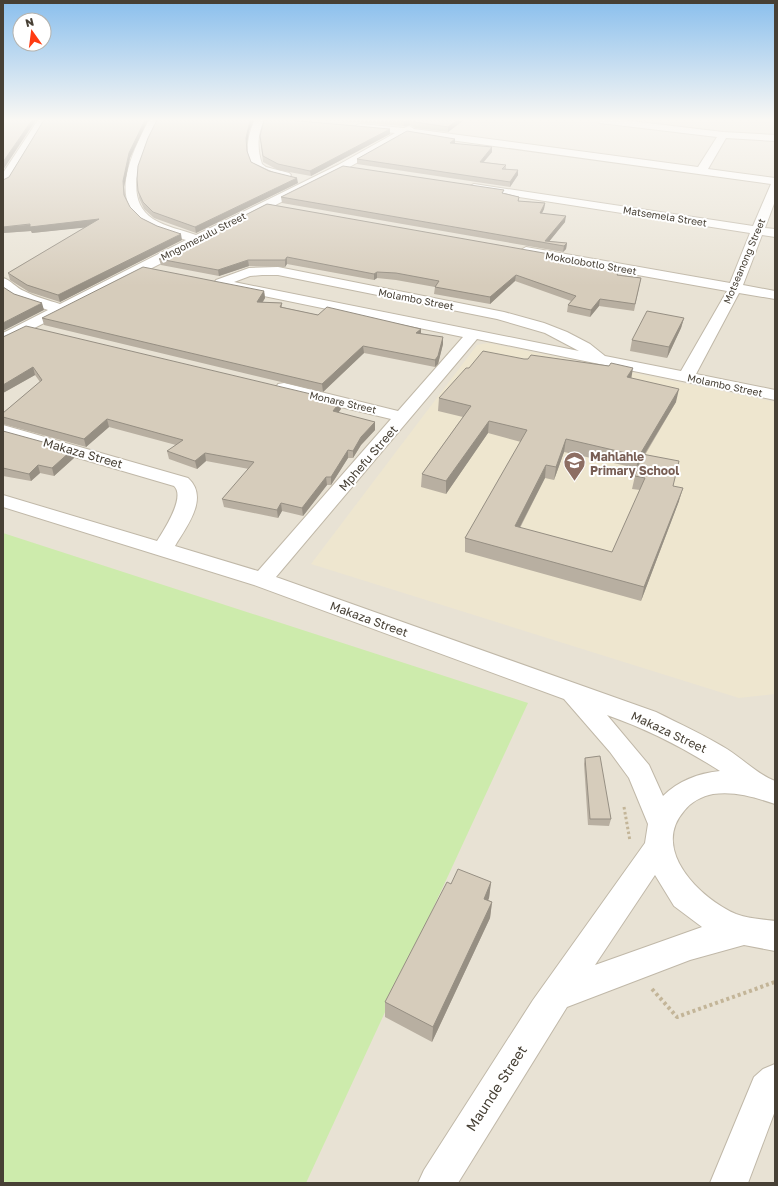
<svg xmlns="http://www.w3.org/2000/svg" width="778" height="1186" viewBox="0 0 778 1186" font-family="'Golos Text',sans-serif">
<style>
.residential{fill:#e8e2d4}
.education{fill:#eee6cf}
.green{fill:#cdebac}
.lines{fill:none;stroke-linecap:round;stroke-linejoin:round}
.minor-casing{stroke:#c0b8a8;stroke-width:2}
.path-far1{stroke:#c3b598;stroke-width:3;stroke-dasharray:2.5 2.5;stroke-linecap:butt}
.path{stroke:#c3b598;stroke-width:4;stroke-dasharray:3 3;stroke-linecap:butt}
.minor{fill:#fff;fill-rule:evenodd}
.wall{fill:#b8afa1;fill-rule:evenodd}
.shaded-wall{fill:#968f83}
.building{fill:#d6ccbb;stroke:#968f83}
.labels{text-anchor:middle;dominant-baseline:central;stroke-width:4;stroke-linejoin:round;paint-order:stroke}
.far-street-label{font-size:10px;fill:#474035;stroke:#fff}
.street-label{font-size:12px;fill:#474035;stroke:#fff}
.education-label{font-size:12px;font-weight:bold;fill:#785e54;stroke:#fff;text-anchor:start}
.near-street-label{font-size:14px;fill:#474035;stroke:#fff}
</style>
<rect width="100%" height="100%" fill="#f4f0e6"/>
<path class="residential" d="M3,120h772v1063h-772z"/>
<path class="education" d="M488,343l287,59v292l-36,4 -428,-134 166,-219z"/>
<path class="green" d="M3,533l525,170 -222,480h-303z"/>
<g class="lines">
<defs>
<path id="minor" d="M38,120h10l-39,62 -6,3v-12z
M149,120h10c-14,26 -40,77 -6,99 13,8 29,11 43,16l142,-70 57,-32 -38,-4 -2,-2 2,-2 3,-1 44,4 5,-2 5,3 284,38 19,-30 -117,-14 -5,-3h27l101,12 52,3v6l-49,-3 -18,31 67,9v23l-10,27 10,1v8l-13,-2 -19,50 32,6v8l-36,-6 -43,81 79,16v10l-298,-61 -201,238 380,135c24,12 48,23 71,37 16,10 30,25 48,32v23c-21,-7 -40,-13 -62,-10 -11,2 -22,8 -29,17 -34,39 17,88 52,103 13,5 26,5 39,7v30l-31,-6 -54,15 -123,47 -109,176h-40l6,-13 109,-170 112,-157 3,-19 -19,-46 -19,-26 -46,-53 -310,-114 -251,-78v-12l154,46c7,-11 29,-44 17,-55l-171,-50v-11l185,53c22,20 -2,49 -13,68l83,25 133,-152 -113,-27 -2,-4 2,-4 6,-1 114,28 65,-74 -228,-47 -5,-1 -2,-3 1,-2 -8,3 -5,-1 -2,-3 2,-3 33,-12 29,-1 226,45 40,11 23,9 23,12 15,12 76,15 46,-80 -201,-36 -7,-4 7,-4 204,36 20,-50 -276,-43 -6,-3 6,-3 279,42 18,-42 -364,-50 -61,35 -343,175v-11l45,-23 -32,-11 -13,-8v-13c8,2 13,10 21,13 11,6 24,9 36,13l126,-64c-14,-5 -30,-8 -43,-17 -35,-25 -9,-74 6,-103zM262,275h16l219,44 48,14 34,18 -345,-69 16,-6zM607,715c40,14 77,33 113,56 -21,2 -42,10 -57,25l-14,-31zM655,875l19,31 28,21 -107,38z
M255,120h10c-8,13 -8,29 -3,44l4,3 23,6 2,2 -2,2 -4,1c-8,-2 -20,-3 -28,-7 -15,-10 -9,-39 -2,-51z
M775,1064v47l-27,72h-38l44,-106 9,-8z"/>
</defs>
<use href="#minor" class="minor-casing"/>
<path class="path-far1" d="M624,807l6,34"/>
<path class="path" d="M652,989l25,28 98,-35"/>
<use href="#minor" class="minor"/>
</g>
<path class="wall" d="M44,120h104l-18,38 -6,29 1,9 5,11 11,11 41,22 -122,62 -31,-10 -19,-12 -2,-7 78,-46 -54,6 -1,-2 -28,2v-53l6,-3z
M157,120h97l-5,11 -2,12v9l4,10 47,21 -102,50 -42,-15 -10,-9 -5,-11 -1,-7z
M327,120h137l-16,12 -33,-4 -5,-3 -6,1z
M390,134l-79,42 -33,-6 -15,-8 -3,-26z
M455,139v4l37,9 -8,10 22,3v4l12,6 -8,12 -153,-23v-5z
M504,193l15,4v4l26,2 -1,6 -2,4 23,9 -16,19 18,2 -1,6 -3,3 -281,-49 -1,-6z
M267,204l288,54 64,18 22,2 -7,33 -35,-5 -9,11 -23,-5 1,-7 3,-4 -56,-20 -25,23 -56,-10 1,-7 -39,-7 -19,-2 -3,2 -87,-16 -2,3 -36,-1 -30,10 -58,-11 -2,-6z
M264,291l1,7 -2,4 19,1v4l36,8 103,14v4l22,11 -5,20 -3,3 -71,-14 -41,39 -279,-67 -2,-7z
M684,318l-3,10 -14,30 -37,-7 2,-11z
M3,337l337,65 1,7 -3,4 37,9v8l-14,15 -8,13h-5l-17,27h-4l-24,31 -21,-5 -4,7 -54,-11 -2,-8 27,-30 -43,-8 -9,8 -28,-10 -2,-8 9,-6 -67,-18 -23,20 -83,-23v-11l37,-31 -5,-7 -32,18z
M524,359l107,19 45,24 -31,53 28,31 6,15 -38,100 -176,-49v-14l56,-96 -33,-9 -42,61 -25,-7 1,-13 41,-57 -25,-6 1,-13 30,-30zM564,452l72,16 3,-3 -4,11 -3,13 8,1 -28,62 -92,-24 25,-50 9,2z
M3,431l71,27 -20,18 -14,-3 -9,8 -28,-5z
M585,758l26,61 -2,7 -21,-1 -4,-61z
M491,882l-2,16 -1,2 4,2 -2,16 -58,124 -47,-25v-15l66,-118z"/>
<path class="shaded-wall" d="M32,120h4l-33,50v-8z
M145,120h3l-18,38 -6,29 2,14 -3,-20 6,-28z
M251,120h3l-5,11 -2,12 -1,-5 3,-13z
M409,120h1v5l-6,1v-5z
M458,120h6l-16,12v-5z
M390,129v5l-79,42 -1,-5z
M455,139v5l-5,-1z
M492,147v5l-12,14v-4z
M518,170v5l-8,12v-5z
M297,178l1,5 -102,50 -1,-6z
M545,203l-1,6 -5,10 1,-6z
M566,216l-1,6 -17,21 -3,-2z
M99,219l1,7 -68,7 -1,-2 -28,2v-6z
M181,234l1,6 -122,62 -2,-7z
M567,243l-1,6 -3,3 1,-6z
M287,257v7l-2,3v-7z
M248,260l1,6 -30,10 -1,-6z
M377,272v6l-3,2v-6z
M516,275l-1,6 -25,23v-7z
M264,291l1,7 -7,11 -1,-7z
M600,299l-1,7 -9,11 1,-7z
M42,303l2,7 -41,21v-8z
M684,318l-3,10 -14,30 2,-11z
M421,329v8l-5,-4z
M443,337v7l-5,20 -3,3v-7z
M363,346l1,7 -41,39 -1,-8z
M33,367l2,8 -32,18v-8z
M633,368l-2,12 -4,-3z
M679,389l-3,13 -40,66 3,-12z
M340,402l1,7 -8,10v-8z
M107,419l2,8 -23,20 -2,-8z
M489,421l-1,12 -42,61v-13z
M375,422v8l-14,15 -8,13v-7l8,-14z
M566,439l-2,13 -10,28 2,-13z
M72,450l2,8 -20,18 -2,-8z
M348,450v8l-17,27v-8z
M205,453l1,8 -9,8 -2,-8z
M38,465l2,8 -9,8 -2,-7z
M546,465l-1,13 -32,62 2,-14z
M326,477l1,8 -24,31 -1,-8z
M683,488l-4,13 -38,100 3,-14z
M281,503l1,8 -4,7 -1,-8z
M491,882l-2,16 -7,17 2,-16z
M492,902l-2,16 -58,124 1,-15z"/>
<path class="building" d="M3,120h29l-29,42z
M44,120h101l-16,33 -6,28 1,14 6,12 11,11 16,8 24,8 -123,61 -31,-10 -19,-12 91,-54 -69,8v-3l-27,3v-47l6,-3z
M157,120h94l-2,5 -3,13 1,13 4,11 18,9 28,7 -102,49 -42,-15 -10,-10 -5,-11 -1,-12 1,-13 10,-28z
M264,120h24l102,9 -80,42 -32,-7 -15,-8 -3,-20z
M388,120h21l-5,1z
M410,120h48l-10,7 -33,-5z
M407,131l48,8 -5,4 42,4 -12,15 26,3 -4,4 16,1 -8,12 -153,-23z
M343,166l161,24 -2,3 17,4 -1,4 27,2 -5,10 26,3 -21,25 22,2 -3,3 -283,-49z
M267,204l288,51 -2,3 67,11 -3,6 24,3 -6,26 -35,-5 -9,11 -23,-5 8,-9 -60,-21 -26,22 -55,-10 4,-6 -43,-8 -19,-1 -3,2 -87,-17 -2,3h-37l-30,10 -59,-11z
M143,267l121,24 -7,11 25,1 -2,4 38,8 9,-8 94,22 -5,4 27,4 -5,19 -3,4 -72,-14 -41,38 -280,-66z
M3,287l11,7 28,9 -39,20z
M647,311l37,7 -15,29 -37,-7z
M26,326l285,68 -2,2 31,6 -7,9 42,11 -14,15 -8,14 -5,-1 -17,27h-5l-24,31 -21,-5 -4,7 -55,-11 32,-37 -49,-9 -10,8 -28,-10 16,-11 -76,-21 -23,20 -81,-22v-4l39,-33 -9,-13 -30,18v-48z
M483,351l41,8h4l3,-4 78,11 2,-3 22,5 -6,9 52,12 -40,67 -73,-17 -10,28 -10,-2 -31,61 97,26 33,-74 -10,-2 7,-22 37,7 -6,25 10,2 -39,99 -179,-49 62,-108 -38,-9 -43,60 -24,-7 49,-68 -32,-8 27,-30h3z
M3,431l69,19 -20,18 -14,-3 -9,9 -26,-6z
M600,756l11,63h-21l-5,-61z
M458,869l33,13 -7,17 8,3 -59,125 -48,-25 62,-120 4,2z"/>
<linearGradient id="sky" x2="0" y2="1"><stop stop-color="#8abfed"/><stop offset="0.42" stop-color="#faf8f4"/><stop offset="1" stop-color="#faf8f4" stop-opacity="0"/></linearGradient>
<rect width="778" height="286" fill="url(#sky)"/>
<defs>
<symbol id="school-pin" viewBox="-11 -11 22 30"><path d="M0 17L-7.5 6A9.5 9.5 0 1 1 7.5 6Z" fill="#8d6e63" stroke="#fff"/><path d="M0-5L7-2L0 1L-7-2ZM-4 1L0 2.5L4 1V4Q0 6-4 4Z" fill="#fff"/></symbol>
</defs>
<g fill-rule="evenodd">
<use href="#school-pin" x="562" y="450" width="25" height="34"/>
</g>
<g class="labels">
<g class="far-street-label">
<text transform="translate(665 216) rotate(9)">Matsemela Street</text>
<text transform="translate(203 236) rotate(-27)">Mngomezulu Street</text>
<text transform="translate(744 261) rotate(-67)">Motseanong Street</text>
<text transform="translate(591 263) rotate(10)">Mokolobotlo Street</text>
<text transform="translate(416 299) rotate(11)">Molambo Street</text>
<text transform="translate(725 385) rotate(12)">Molambo Street</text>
<text transform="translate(343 402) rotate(13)">Monare Street</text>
</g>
<g class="street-label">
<text transform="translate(83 453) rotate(16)">Makaza Street</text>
<text transform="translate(368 458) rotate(-49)">Mphefu Street</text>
<text transform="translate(369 619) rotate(20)">Makaza Street</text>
<text transform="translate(669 732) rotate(25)">Makaza Street</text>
</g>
<g class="education-label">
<text x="590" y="456">Mahlahle<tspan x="590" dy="14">Primary School</tspan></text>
</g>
<g class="near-street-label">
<text transform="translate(496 1088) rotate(-57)">Maunde Street</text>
</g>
</g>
<rect width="778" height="1186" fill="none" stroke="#474035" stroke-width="8"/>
<g transform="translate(32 32) rotate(346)"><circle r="19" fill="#ffffff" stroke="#b5b3ae"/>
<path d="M0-3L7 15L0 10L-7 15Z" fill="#ff3b12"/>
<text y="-6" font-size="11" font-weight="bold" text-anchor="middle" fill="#474035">N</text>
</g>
</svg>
